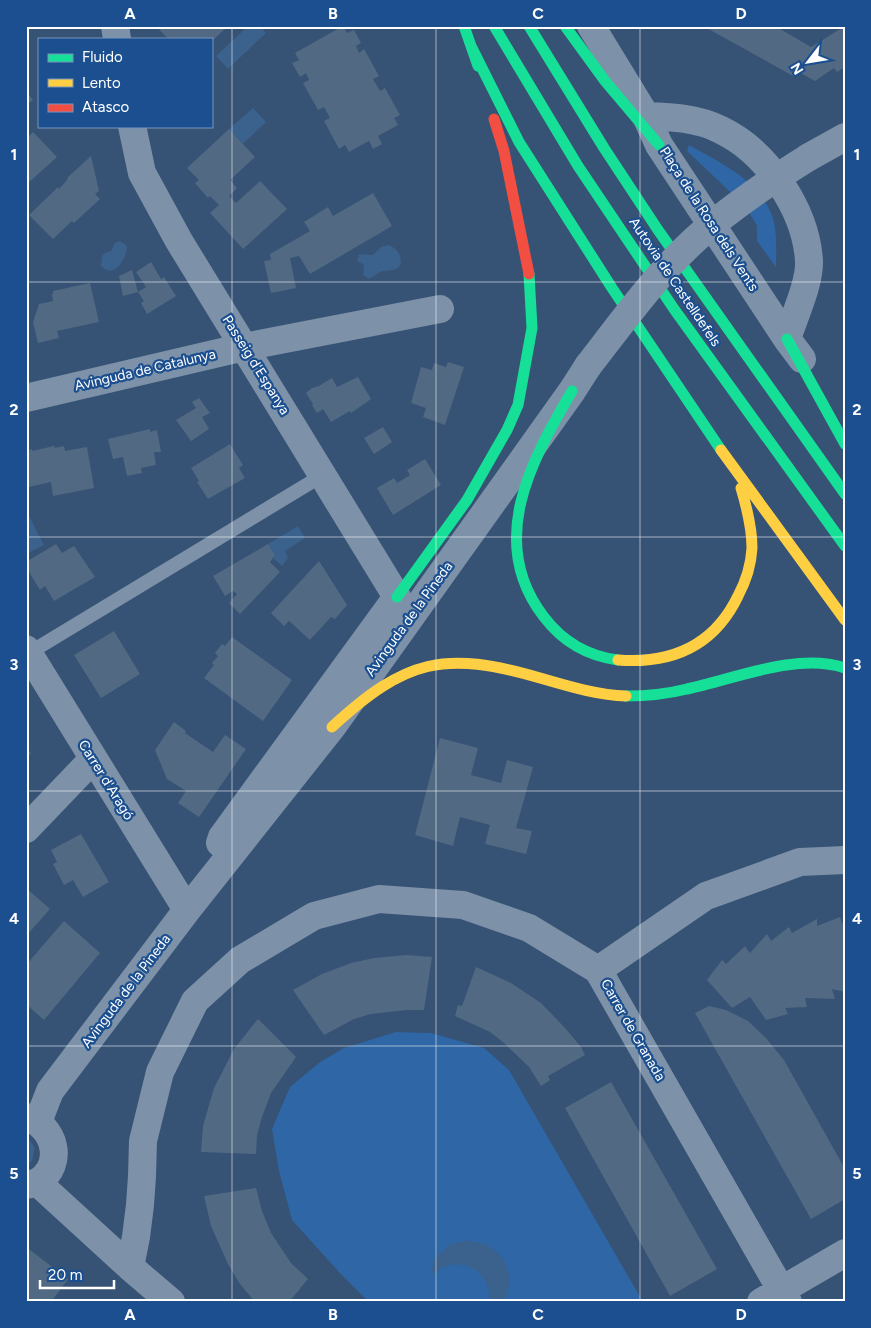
<svg xmlns="http://www.w3.org/2000/svg" width="871" height="1328" viewBox="0 0 871 1328" font-family="Figtree,sans-serif">
<style>
.green{fill:#2f66a5}
.water{fill:#3b618d}
.building{fill:#526984}
.lines{fill:none;stroke-linecap:round;stroke-linejoin:round}
.lane{stroke:#7d92a8;stroke-width:14}
.street{stroke:#7d92a8;stroke-width:28}
.fast{stroke:#16e098;stroke-width:11}
.slow{stroke:#ffcf43;stroke-width:11}
.jam{stroke:#f24e42;stroke-width:11}
.street-bridge{stroke:#7d92a8;stroke-width:28}
.grid{fill:none;stroke:#fff;stroke-width:1;stroke-opacity:0.55}
.labels{text-anchor:middle;dominant-baseline:central;stroke-width:4.5;stroke-linejoin:round;paint-order:stroke}
.street-label{font-size:14px;fill:#fff;stroke:#1b4f8f}
.neatline{fill:none;stroke:#fff;stroke-width:2}
.grid-label{font-size:16px;text-anchor:middle;font-weight:bold;fill:#fff}
</style>
<rect width="100%" height="100%" fill="#365274"/>
<path class="green" d="M689,145c30,17 68,34 82,68 7,17 5,37 5,54l-19,-26v-15l-11,-19 -59,-56z
M396,1032l35,1 53,15 25,22 134,232h-274l-30,-30 -47,-52 -13,-49 -7,-42 18,-42 30,-25 24,-14z"/>
<path class="water" d="M248,26h12l6,7 -38,36 -12,-13z
M253,108l13,14 -23,22 -14,-15z
M120,241l7,5c0,13 -13,34 -26,20l1,-10 3,-3 6,-2 4,-8z
M389,245c6,3 9,5 11,11 4,15 -7,14 -17,15 -5,1 -9,6 -14,8l-6,-4 1,-10 -7,-4 2,-7 14,1 8,-8z
M29,516l15,29 -16,8 -2,-36z
M298,526l7,12 -20,13 3,7 -6,8 -9,-8 2,-3 -7,-11z
M26,1138l5,4 4,6 -3,13 -6,4z
M465,1241c35,0 54,29 39,61h-15c3,-35 -33,-49 -58,-27l3,-16 17,-15z"/>
<path class="building" d="M156,26h72l-17,16v-3h-43z
M343,26l4,7 7,-3 7,13 -5,3 3,7 5,-4 15,27 -6,3 7,12 5,-3 15,27 -6,3 4,7 -20,11 4,8 -9,5 -4,-8 -20,11 -4,-7 -6,4 -15,-28 6,-3 -6,-11 -6,3 -15,-27 6,-3 -3,-7 -6,4 -8,-14 7,-3 -4,-7z
M703,26h72l36,21 34,-21v41l-8,5 -3,-4 -19,13 -18,-10 -2,6z
M26,91l7,9 -7,5z
M229,129l26,28 -25,23 7,8 -8,8 7,7 24,-22 27,28 -44,40 -33,-36 9,-8 -9,-9 -2,2 -13,-15 4,-3 -12,-12z
M33,132l24,25 -31,28v-46z
M91,156l8,35 -4,3 5,5 -26,24 -2,-2 -19,18 -24,-24 29,-28 1,2 9,-10 -1,-1z
M373,193l19,33 -82,48 -11,-18 -9,2 6,30 -25,5 -7,-32 7,-1 -1,-6 40,-23 -6,-9 24,-15 5,9z
M151,262l10,17 3,-2 12,19 -29,18 -6,-11 3,-2 -6,-9 8,-5 -10,-15z
M132,270l6,22 -15,4 -4,-20z
M90,283l9,39 -42,9 2,7 -21,5 -5,-21 6,-18 14,-3 -1,-7h1v-3z
M448,362l16,5 -19,58 -22,-8 3,-9 -15,-5 10,-36 11,3 2,-7 12,4z
M358,377l13,22 -20,14 -1,-2 -19,11 -8,-13 -6,4 -5,-8 1,-1 -7,-11 6,-5 7,-2 13,-8 5,9z
M199,398l11,15 -8,4 7,12 -18,12 -15,-21 20,-12 -4,-6z
M383,427l9,15 -18,12 -10,-16z
M150,429v3l7,-2 4,22h-7l2,13 -15,3 1,5 -15,3 -4,-19 -10,2 -5,-20z
M230,444l13,21 -4,3 6,10 -37,21 -11,-17 2,-1 -8,-13z
M54,446l1,2 9,-2 1,5 22,-4 7,41 -41,8 -2,-14 -22,5 -3,-12v-24l6,-2v2z
M425,459l16,26 -48,30 -16,-27 17,-10 3,5 13,-8 -3,-5z
M56,544l6,9 12,-7 21,31 -41,24 -9,-15 -5,4 -14,-23v-5z
M268,544l7,11 -5,7 10,10 -40,42 -11,-11 8,-9 -4,-3 -8,5 -12,-20z
M319,561l28,44 -12,14 -4,-2 -21,23 -21,-19 -5,5 -13,-13z
M114,631l26,43 -39,24 -27,-43z
M232,637l60,43 -29,41 -59,-43 10,-13 -2,-2 6,-7 -3,-3 7,-9 3,2z
M174,722l12,9 -1,2 28,19 12,-17 21,14 -47,68 -21,-14 8,-12 -19,-12 -12,-29z
M440,738l38,10 -7,27 30,8 6,-23 26,7 -17,61 16,3 -6,23 -41,-10 5,-19 -30,-8 -7,29 -38,-11z
M26,748l5,5 -5,5z
M81,834l28,48 -26,15 -10,-17 -9,5 -11,-21 4,-2 -6,-12z
M26,888l24,21 -24,27z
M840,917l2,6 3,-1v70l-13,-3 3,10 -30,-1 2,9 -22,1 3,6 -22,6 -16,-23 -18,11 -25,-28 15,-20 4,4 19,-18 5,7 17,-19 4,7 18,-14 3,6 25,-14v7z
M64,921l36,32 -56,67 -18,-16v-39z
M406,955l26,2 -8,53h-18l-35,4 -17,5 -30,16 -31,-45 29,-16 29,-11 23,-5z
M476,967l35,16 30,20 25,26 15,18 4,8 -37,21 2,4 -9,6 -12,-19 -25,-24 -14,-11 -35,-16 3,-11 4,1z
M709,1006l17,4 22,11 18,17 18,22 61,109v30l-34,20 -116,-206z
M258,1019l38,38 -25,36 -9,24 -5,18 -1,19 -55,-2 2,-26 11,-38 20,-39z
M611,1082l106,187 -47,27 -105,-188z
M256,1188l6,23 9,22 20,30 17,16 -19,23h-34l-15,-18 -12,-20 -17,-38 -7,-30z
M26,1247l42,32 -17,23h-17l-8,-6z"/>
<g class="lines">
<path class="lane" d="M29,653l294,-178"/>
<path class="street" d="M115,26l2,13
M591,26l55,90 13,29 128,194
M646,116c25,1 52,2 75,14 46,22 85,80 88,131 1,22 -15,56 -22,78l15,20
M132,126l10,47 37,68 218,356 -175,240 -2,6
M809,157l36,-20
M26,398l218,-51 196,-38
M26,649l161,261
M26,829l67,-70
M598,970l108,-74 94,-34 45,-2
M26,1117c29,9 39,47 12,65 -3,1 -8,2 -12,3
M38,1122l12,-31 137,-181 145,-183 240,-336 16,-25
M37,1182l93,85 41,35
M130,1267l6,-30 4,-32 2,-29 1,-35 17,-69 35,-71 45,-41 74,-44 65,-17 84,6 66,23 69,42 190,332
M761,1302l84,-49"/>
<path class="fast" d="M464,26l14,40
M494,26l84,140 96,143 171,237
M529,26l75,122 54,82 187,264
M565,26l40,55 54,64
M472,48l47,94 93,146 109,162
M787,339l58,105
M572,391c-41,70 -86,151 -28,226 19,25 43,39 74,43
M397,597l70,-97 40,-70 11,-25 14,-77 -3,-54
M626,696c20,0 41,-2 61,-7 48,-10 109,-37 158,-21"/>
<path class="slow" d="M721,450l124,170
M618,660c53,4 96,-14 120,-64 8,-15 13,-30 14,-48 0,-20 -5,-40 -11,-60
M332,727c74,-68 112,-77 208,-49 28,8 56,17 86,18"/>
<path class="jam" d="M494,119l10,32 25,123"/>
<path class="street-bridge" d="M588,366c35,-45 69,-93 112,-131 34,-30 71,-54 109,-78"/>
</g>
<path class="grid" d="M232,26v1276M436,26v1276M640,26v1276M26,282h819M26,537h819M26,791h819M26,1046h819"/>
<g class="labels">
<g class="street-label">
<text transform="translate(709 219) rotate(57)">Plaça de la Rosa dels Vents</text>
<text transform="translate(675 282) rotate(56)">Autovia de Castelldefels</text>
<text transform="translate(256 365) rotate(58)">Passeig d'Espanya</text>
<text transform="translate(145 370) rotate(-13)">Avinguda de Catalunya</text>
<text transform="translate(409 619) rotate(-54)">Avinguda de la Pineda</text>
<text transform="translate(106 780) rotate(58)">Carrer d'Aragó</text>
<text transform="translate(126 991) rotate(-53)">Avinguda de la Pineda</text>
<text transform="translate(633 1030) rotate(60)">Carrer de Granada</text>
</g>
</g>
<rect width="871" height="1328" fill="none" stroke="#1b4f8f" stroke-width="55"/>
<rect x="38" y="38" width="175" height="90" fill="#1b4f8f" stroke="#7695bc"/>
<rect x="48" y="54" width="25" height="8" fill="#16e098" stroke="#7695bc"/>
<text x="82" y="62" font-size="15" fill="#ffffff">Fluido</text>
<rect x="48" y="79" width="25" height="8" fill="#ffcf43" stroke="#7695bc"/>
<text x="82" y="88" font-size="15" fill="#ffffff">Lento</text>
<rect x="48" y="104" width="25" height="8" fill="#f24e42" stroke="#7695bc"/>
<text x="82" y="112" font-size="15" fill="#ffffff">Atasco</text>
<g transform="translate(808 62) rotate(239)" stroke="#1b4f8f" stroke-width="4" paint-order="stroke">
<path d="M0-4L9 19L0 12L-9 19Z" fill="#ffffff"/>
<text y="-8" font-size="14" font-weight="bold" text-anchor="middle" fill="#ffffff">N</text>
</g>
<path d="M40 1280v8h74v-8" fill="none" stroke="#ffffff" stroke-width="2.5"/>
<text x="48" y="1280" font-size="15" fill="#ffffff" stroke="#1b4f8f" stroke-width="4" paint-order="stroke">20 m</text>
<rect x="28" y="28" width="816" height="1272" class="neatline"/>
<g class="grid-label">
<text x="130" y="19">A</text>
<text x="333" y="19">B</text>
<text x="538" y="19">C</text>
<text x="741" y="19">D</text>
<text x="14" y="160">1</text>
<text x="857" y="160">1</text>
<text x="14" y="415">2</text>
<text x="857" y="415">2</text>
<text x="14" y="670">3</text>
<text x="857" y="670">3</text>
<text x="14" y="924">4</text>
<text x="857" y="924">4</text>
<text x="14" y="1179">5</text>
<text x="857" y="1179">5</text>
<text x="130" y="1320">A</text>
<text x="333" y="1320">B</text>
<text x="538" y="1320">C</text>
<text x="741" y="1320">D</text>
</g>
</svg>
